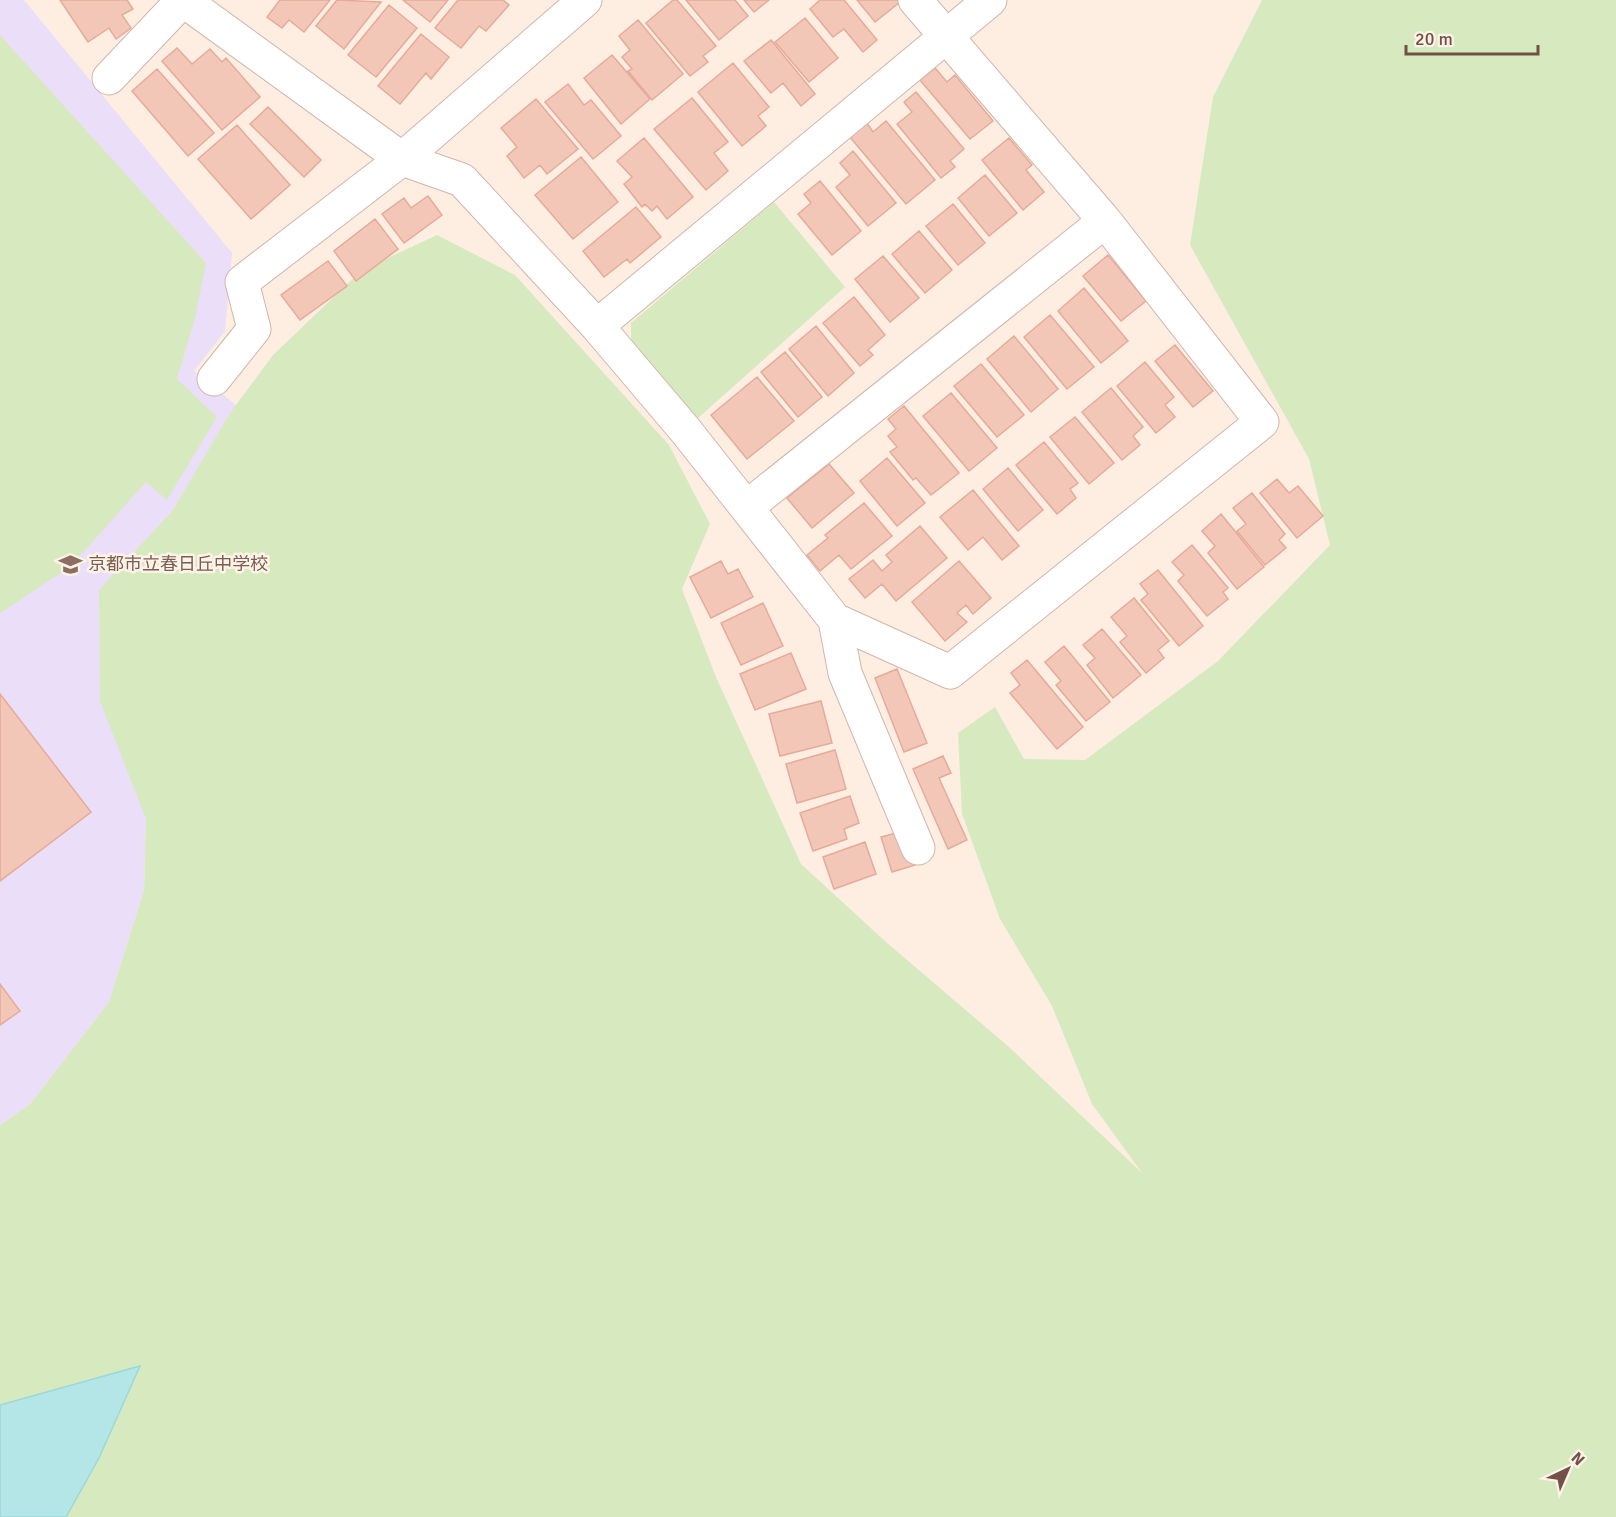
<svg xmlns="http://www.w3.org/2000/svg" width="1616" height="1517" viewBox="0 0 1616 1517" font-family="Signika,'Noto Sans JP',sans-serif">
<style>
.education{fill:#ebdef9}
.green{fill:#d7eabf}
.water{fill:#b5e6e7;stroke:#9bd8d9;stroke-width:1.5}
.building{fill:#f3c7b8;stroke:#e6aa98;stroke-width:1.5}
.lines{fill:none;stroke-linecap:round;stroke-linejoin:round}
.minor-casing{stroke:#d0b6ab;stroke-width:35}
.minor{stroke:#fff;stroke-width:33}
.labels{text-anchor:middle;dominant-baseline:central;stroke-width:5;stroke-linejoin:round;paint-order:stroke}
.education-label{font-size:18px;fill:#785e54;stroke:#fff3e8;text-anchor:start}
</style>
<rect width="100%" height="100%" fill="#fdeee1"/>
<path class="education" d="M0,0h24l208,253 -7,78 -31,40 42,34 -63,105 -31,34 4,275 -2,71 -35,112 -79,102 -30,21z"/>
<path class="green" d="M1262,0h354v1517h-1616v-392l30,-21 79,-102 35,-112 2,-71 -46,-118 -1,-111 74,-80 57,-97 43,-58 89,-85 75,-35 78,40 154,170 41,79 -28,65 34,88 85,187 85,78 123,105 133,126 -50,-69 -40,-98 -52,-87 -38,-105 -4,-81 37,-26 29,52 61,1 133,-99 112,-116 -21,-86 -119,-214 23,-148z
M0,35l206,228 -11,55 -18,61 40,38 -50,83 -21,-18 -76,85 -70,46z
M774,202l71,85 -148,132 -66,-74v-22z"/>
<path class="water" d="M140,1366l-41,92 -33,59h-66v-112z"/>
<path class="building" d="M60,0h67l6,9 -11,6 9,13 -15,11 -7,-11 -21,14z
M280,0h50l-26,32 -15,-12 -7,8 -15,-11z
M337,0l44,2 -37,47 -28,-23z
M403,0h45l-18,22z
M458,0h45l6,5 -23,26 -7,-5 -18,22 -26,-20z
M673,0h4l39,46 -13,10 5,6 -18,14 -44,-53z
M686,0h49l13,16 -29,24z
M744,0h25l-15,12z
M820,0h24l33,40 -14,12 -19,-23 -11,8 -23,-28z
M857,0h42l1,2 -25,20z
M389,5l28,23 -41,49 -28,-22z
M805,18l33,40 -29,24 -34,-40z
M638,20l45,54 -31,26 -24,-29 4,-2 -10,-12 8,-7 -11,-14z
M421,34l28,23 -18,22 -5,-6 -26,31 -22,-18z
M771,40l44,54 -14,12 -18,-23 -12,10 -27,-32z
M177,48l15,16 18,-15 12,13 4,-4 34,39 -38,33 -60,-69z
M612,55l38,44 -29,25 -37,-46z
M733,63l36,44 -11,9 8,10 -24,20 -44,-54z
M935,68l12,14 8,-7 38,46 -23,18 -50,-59z
M157,69l57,64 -26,23 -56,-65z
M568,84l16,21 7,-5 30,36 -28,23 -48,-57z
M916,92l48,57 -14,12 5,6 -14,11 -44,-54 15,-12 -8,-10z
M692,98l36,44 -14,11 14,18 -22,19 -52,-61z
M536,99l42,50 -31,25 -7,-9 -16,13 -17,-22 10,-9 -16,-19z
M268,107l53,53 -17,17 -54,-53z
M886,121l49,59 -29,24 -56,-67 17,-14 6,9z
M237,125l53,60 -39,34 -53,-60z
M644,138l49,59 -26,22 -10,-13 -5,5 -7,-7 -3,3 -18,-23 8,-7 -15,-16z
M1009,138l23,27 -6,5 18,22 -21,18 -41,-50z
M853,151l43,52 -28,23 -32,-39 14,-12 -10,-12z
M581,157l37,45 -45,37 -38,-44z
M985,175l32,38 -28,23 -31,-38z
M820,181l41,50 -29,24 -34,-41 13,-11 -7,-9z
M428,196l14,19 -38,28 -22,-29 22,-16 7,10z
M953,204l32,39 -27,22 -32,-39z
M636,207l25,30 -31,26 -3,-4 -23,18 -21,-26z
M375,219l23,30 -42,32 -22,-30z
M919,231l33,39 -27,23 -33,-39z
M1108,255l38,46 -25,20 -38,-45z
M883,256l36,42 -29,24 -35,-43z
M328,261l19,25 -47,34 -19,-25z
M1084,288l44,53 -27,22 -43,-52z
M854,297l31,38 -17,15 5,5 -13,11 -37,-43z
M1050,315l44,52 -27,22 -43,-52z
M816,326l38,47 -26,23 -39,-47z
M1014,336l44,53 -27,23 -44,-53z
M1175,345l38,46 -20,16 -38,-46z
M785,352l37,45 -24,20 -37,-45z
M1145,362l29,35 -9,8 10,12 -19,16 -39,-47z
M981,364l43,51 -27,22 -43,-51z
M757,377l37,44 -47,38 -36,-44z
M1111,388l32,39 -10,9 7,9 -18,15 -40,-48z
M951,393l46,55 -28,23 -46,-55z
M904,406l55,67 -28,22 -15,-17 -3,2 -23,-28 7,-5 -9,-11 8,-7 -8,-10z
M1075,417l39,46 -25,21 -39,-47z
M1044,442l34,41 -8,6 6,9 -19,16 -41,-49z
M887,458l38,45 -28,23 -37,-45z
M829,464l25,29 -42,35 -25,-30z
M1008,468l35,42 -25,21 -35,-42z
M1277,479l12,14 9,-7 25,30 -26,22 -37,-45z
M973,490l46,56 -17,14 -19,-23 -15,13 -28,-33z
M1252,493l33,41 -6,6 7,8 -21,17 -28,-34 9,-7 -13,-16z
M864,503l28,33 -41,33 -12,-14 -19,16 -13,-16 21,-17 -3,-3z
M1221,514l43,53 -27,22 -29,-36 7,-7 -13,-15z
M920,526l27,32 -51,43 -14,-17 -17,14 -16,-19 24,-19 9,11 10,-9 -6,-7z
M1192,545l36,43 -5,4 5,7 -21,17 -29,-35 6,-6 -12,-13z
M721,561l7,13 10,-5 15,28 -42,21 -21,-41z
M959,561l32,37 -18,16 -7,-9 -9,8 10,9 -22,19 -33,-39z
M1158,570l45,56 -24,20 -38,-46 7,-6 -8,-10z
M1134,598l35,43 -11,9 6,8 -18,15 -26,-31 7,-6 -16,-19z
M763,603l20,43 -42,19 -20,-42z
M1102,629l39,46 -28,23 -26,-33 8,-7 -12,-13z
M1064,646l46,56 -24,19 -30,-36 5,-4 -16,-19z
M791,653l15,36 -51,21 -15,-36z
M1027,660l56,67 -26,22 -47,-56 10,-8 -9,-12z
M897,669l30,74 -23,9 -29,-74z
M0,694l91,118 -91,69z
M821,701l11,42 -52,13 -11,-42z
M835,750l11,39 -49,14 -11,-39z
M943,756l8,17 -12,5 28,62 -19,9 -35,-80z
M850,796l9,27 -15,6 3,10 -34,12 -13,-38z
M904,831l11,34 -23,7 -11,-35z
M865,842l11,32 -42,15 -11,-32z
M0,984l20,27 -20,14z"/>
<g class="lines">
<defs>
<path id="minor" d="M183,0l219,159 60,21 135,146 89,105 149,189 10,53 73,175
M109,78l74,-78
M597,326l393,-326
M214,379l40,-50 -12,-47 160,-123 183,-159
M747,507l358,-286 -190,-221
M835,620l115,52 312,-250 -157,-201"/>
</defs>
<use href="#minor" class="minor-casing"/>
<use href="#minor" class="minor"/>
</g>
<defs>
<symbol id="school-bare" viewBox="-9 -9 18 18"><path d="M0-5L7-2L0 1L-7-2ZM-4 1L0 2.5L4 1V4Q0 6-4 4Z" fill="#8d6e63" stroke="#fff3e8" stroke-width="2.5" paint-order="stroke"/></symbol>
</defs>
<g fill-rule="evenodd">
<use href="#school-bare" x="54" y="548" width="33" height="33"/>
</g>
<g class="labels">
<g class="education-label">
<text x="88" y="564">京都市立春日丘中学校</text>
</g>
</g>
<g transform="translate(1568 1469) rotate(44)" stroke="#fff3e8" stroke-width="4.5" paint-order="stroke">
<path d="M0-4.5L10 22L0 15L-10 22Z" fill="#745147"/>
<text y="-9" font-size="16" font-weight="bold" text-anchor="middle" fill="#745147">N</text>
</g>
<path d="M1406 45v9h132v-9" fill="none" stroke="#745147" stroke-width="3"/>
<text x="1415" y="45" font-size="18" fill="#745147" stroke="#fff3e8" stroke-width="4.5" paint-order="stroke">20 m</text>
</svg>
